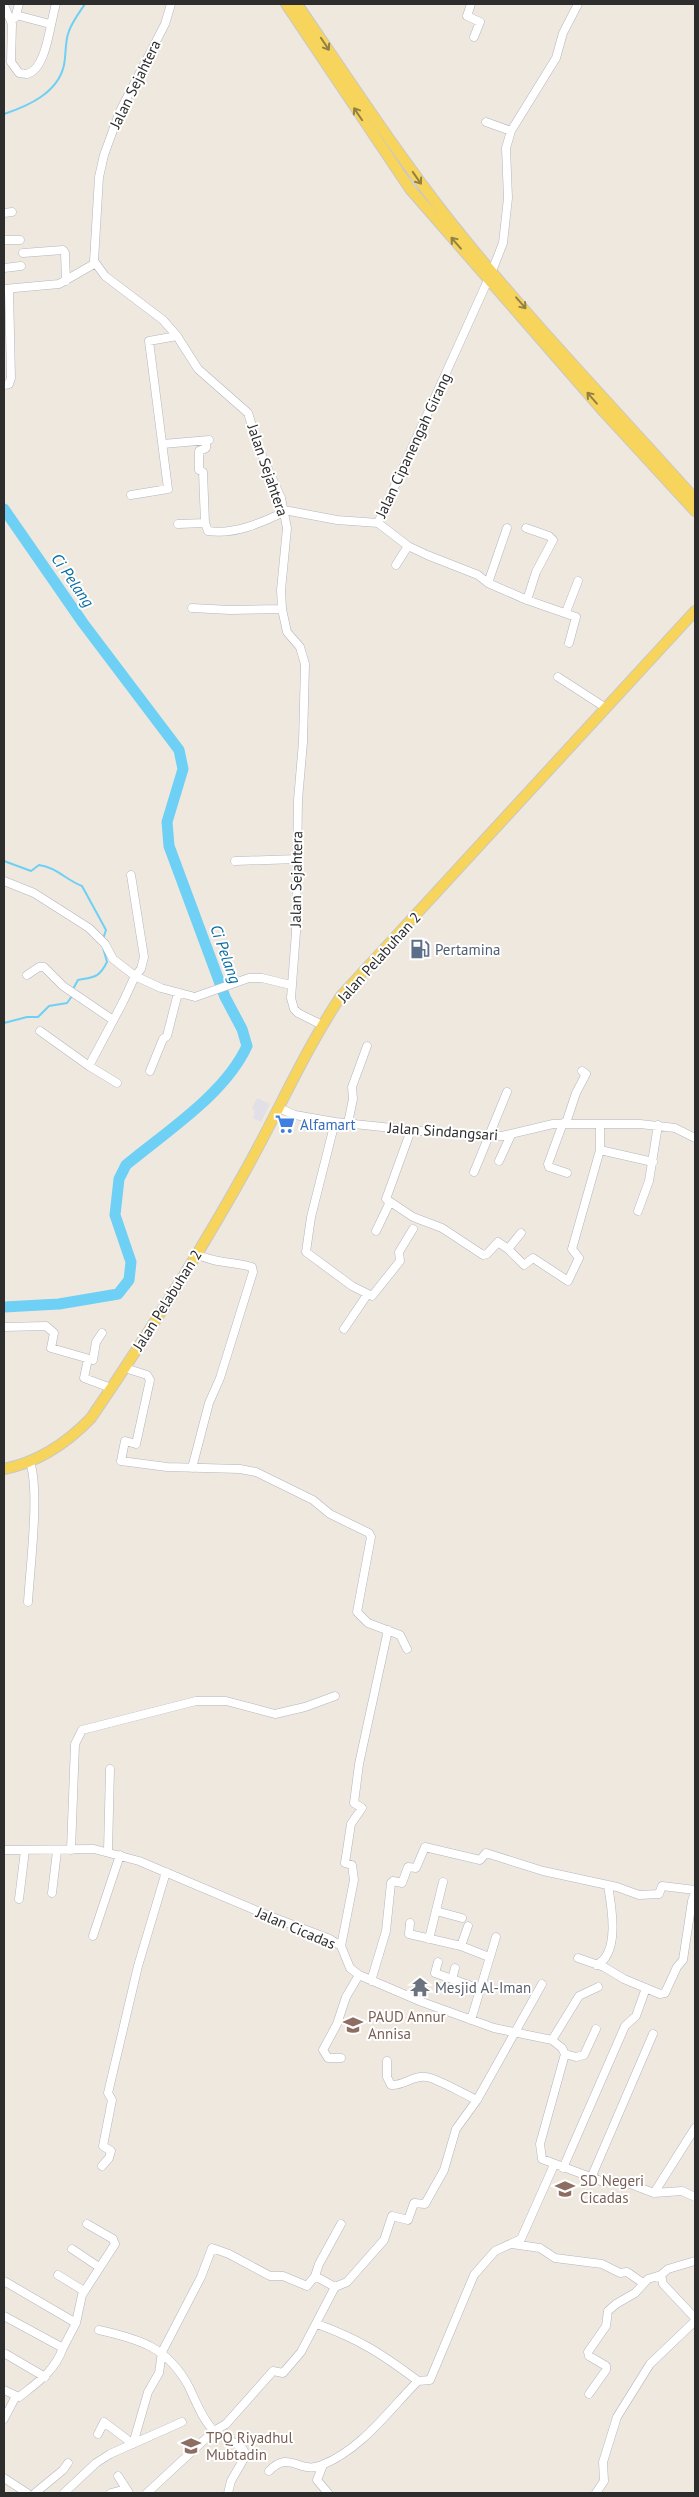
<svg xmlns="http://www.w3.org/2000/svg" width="699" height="2497" viewBox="0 0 699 2497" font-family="'PT Sans',sans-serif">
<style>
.industrial{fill:#e2dfe7}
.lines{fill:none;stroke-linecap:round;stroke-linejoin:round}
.stream{stroke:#6ed0f4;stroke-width:2}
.river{stroke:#6ed0f4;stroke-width:11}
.minor-casing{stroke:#b3b5c1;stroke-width:9}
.major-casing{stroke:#c8c8c8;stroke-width:12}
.minor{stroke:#fff;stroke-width:8}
.major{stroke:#f7d45c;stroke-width:10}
.oneway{stroke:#928044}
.labels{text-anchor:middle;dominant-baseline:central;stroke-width:4;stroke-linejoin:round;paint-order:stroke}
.street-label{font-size:15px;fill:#2d2d2d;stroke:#fff}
.service-label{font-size:15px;fill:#4e5e75;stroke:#fff;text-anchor:start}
.shop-label{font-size:15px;fill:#366cbe;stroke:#fff;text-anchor:start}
.worship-label{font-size:15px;fill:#5b616d;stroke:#fff;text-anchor:start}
.education-label{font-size:15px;fill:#785e54;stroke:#fff;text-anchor:start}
.water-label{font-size:16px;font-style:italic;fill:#086ea6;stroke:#fff}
</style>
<rect width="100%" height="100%" fill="#efe8df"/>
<path class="industrial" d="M257,1098l13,6 -9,18 -8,-4 2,-7 -3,-3z"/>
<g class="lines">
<path class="stream" d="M4,114c24,-8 54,-21 60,-49 2,-10 1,-21 4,-31 3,-11 11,-21 17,-30
M4,861l27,10 8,-6c17,2 27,15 43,21l24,44 -3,9
M73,989l5,-9c16,-3 21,-2 29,-18l-5,-18
M4,1023l23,-6h11l11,-11 18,-3 5,-7"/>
<path class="river" d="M4,509l79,114 96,127 4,19 -16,53 2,24 56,151 17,32 5,17c-22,48 -80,85 -121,119l-7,14 -4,36 16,47 -2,18 -11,14 -59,10 -55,3"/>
<defs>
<path id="minor" d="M171,4l-6,20 -45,87 -16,44 -5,22 -5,84 11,15 58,44 14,16 21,33 50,44 11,36 22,49 6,30 -6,62 1,19 5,23 13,15 5,17 -2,78 -5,58 -2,132 -5,66 3,11 4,4 24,12
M471,4l-4,12 13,6 -6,15
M4,5l8,19 -1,38 8,11 8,1c20,-5 23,-52 29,-70
M16,15l34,9
M15,18l4,-14
M486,122l25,9
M4,213l8,-1
M4,240h16
M23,253l40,-3 2,3 1,28
M4,268l17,-2
M492,271l11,-28 5,-45 -2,-50 5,-17 45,-73 7,-25 15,-29
M4,289l55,-5 35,-20
M4,385l5,-1 2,-6 -2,-89
M163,444l46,-4
M131,495l37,-6 -19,-148 28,-5
M284,510l53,10 41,3 110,-243
M205,523l-2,-51 -4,-2v-19l7,-3v-7
M378,523l30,23 19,9 51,20 10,8 39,17 49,17 -7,26
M178,524l27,-1 3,8c26,4 53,-8 76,-19
M526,528l23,8 4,4 -17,32 -9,28
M396,565l12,-19
M488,583l19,-55
M192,608l38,2 52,-1
M566,612l12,-31
M558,677l48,31
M235,861l62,-2
M4,881l30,12 55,35 16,16 8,15 22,17 6,-7 3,-12 -13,-82
M27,975l12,-8h5l19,19 50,34
M40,1031l49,35
M150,1071l13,-32 4,-3 11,-43
M117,1083l-28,-17 34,-64 12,-26 26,12 34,9 54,-19h13l29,7
M279,1108l16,7 40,7 114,12 53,2 51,-12h87l35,4 20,10
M335,1122l-24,95 -5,35 46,34 20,10 28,-35 -1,-9 14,-23
M348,1123l5,-24 -1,-12 15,-41
M563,1123l-15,41 1,3 18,6
M566,1123l10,-30 10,-19 -4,-3
M411,1130l-25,69 27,18 29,11 41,27 4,-1 11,-12 10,7
M600,1150l53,12
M499,1161l12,-26
M474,1172l33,-80
M638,1211l11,-30 9,-56
M376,1231l14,-29
M521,1233l-13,16 16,16 9,-7 35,23 11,-23 -7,-9 28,-99v-26
M4,1327l42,-1 8,7 -3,15 42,12 3,-18 6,-9
M344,1329l23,-34
M88,1359l-4,19 27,10
M125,1368l22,7 3,5 -14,64 -11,-3 -4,20 46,6 73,2 16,3 57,28 17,14 39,19 2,4 -14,75 11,11 32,12 7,14
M192,1468l17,-65 11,-25 33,-106 -1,-5c-21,-6 -35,-3 -56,-13
M28,1602c2,-34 12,-111 2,-140
M4,1850l90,-1 45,12 128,54 63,24 11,7 9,22 9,7 63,27 72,26 58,12 10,8 3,6 -25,90 2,15 59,22 24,1 29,11 28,-2 13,6
M71,1850l4,-106 7,-14 114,-29h30l49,13 30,-7 30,-11
M108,1851l2,-82
M52,1893l5,-42
M19,1899l6,-49
M436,1911l26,7
M410,1923l-1,11 52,12 28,11
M93,1936l27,-81
M429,1939l14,-57
M341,1946l13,-66 -2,-15 -7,-2 6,-39 11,-16 -8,-5 5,-39 29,-134
M461,1946l7,-20
M578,1958l26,9 20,12 36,15 5,-1 12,-26 6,-7 9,-59 3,-8
M438,1962l-3,11 17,6
M596,1965c24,-10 16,-57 12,-79
M455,1968l-3,11 28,10
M371,1981l15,-50 5,-48 2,-2 9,2 6,-16 8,1 9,-21 55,13 6,-7 57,18 74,16 22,8 20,-1 3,-8 33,4
M471,2020l25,-83
M552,2040l27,-44 19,-9
M565,2054l11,3 8,-2 12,-26
M341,2058h-13l-5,-8 14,-26 9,-27 13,-22
M387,2061v16l4,8c13,1 22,-10 35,-8 11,1 39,18 51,23
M102,2166l7,-8 2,-7 -8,-5 9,-46 -4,-7 30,-127 28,-94
M563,2168l62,-142 11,-10 10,-28
M591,2178l62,-144
M654,2193l41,-65
M512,2244l28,4 15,10 47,6 18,9 7,-1 16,11
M72,2249l27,18
M695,2261l-27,8 -7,6 2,9 32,34
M58,2275l26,16
M4,2281l72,42
M335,2287l-20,-11 4,-12 22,-40
M4,2316l59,32 13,-25 6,-28 33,-51 -2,-5 -26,-15
M317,2324c42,15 65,30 101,57l12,-1 44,-105 21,-24 26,-12 33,-74
M99,2330c40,9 69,17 90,57 7,15 13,31 24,43 10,10 28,11 33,25l-15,26 -3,12
M4,2353l41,24
M4,2390l15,7c19,-15 35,-25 44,-49
M589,2394l17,-24v-4l-17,-10 -1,-4 18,-26 2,-15 8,-7 19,-11 13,-14 13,-4
M4,2419l12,-23
M98,2434l6,-12 29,22 15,-52 11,-19 3,-21 39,-75 11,-29 17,6 41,22h13l24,10 8,-10
M323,2465l-6,15 11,13
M269,2471c21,-22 30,4 53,-6 40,-16 67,-55 96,-84
M118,2476l11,17
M4,2478l23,15
M35,2493l28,-23 5,-7
M64,2493l32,-30 14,-9 72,-32
M111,2493l15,-4
M147,2493l67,-62 12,-7 47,-53 10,2 18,-21 34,-65 12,-5 37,-42 8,-24 16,4 6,-17 11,1 19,-34 12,-41 21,-29 65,-116
M596,2493l8,-12 -1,-19 14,-45 33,-53 45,-43"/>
<path id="major" d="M286,4l124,185 194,223 91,99
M297,4c50,73 98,147 153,217 76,96 163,186 245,278
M4,1469c35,-7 63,-26 87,-51 56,-82 109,-165 157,-252 31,-56 57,-116 93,-170l354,-385"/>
</defs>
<use href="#minor" class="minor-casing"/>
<use href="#major" class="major-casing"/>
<use href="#minor" class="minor"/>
<use href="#major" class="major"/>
</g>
<defs><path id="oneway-shaft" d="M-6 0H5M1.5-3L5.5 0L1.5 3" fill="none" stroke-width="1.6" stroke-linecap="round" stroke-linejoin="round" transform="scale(1.25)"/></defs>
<g class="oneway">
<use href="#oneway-shaft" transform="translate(325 44) rotate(56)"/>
<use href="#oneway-shaft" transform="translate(358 114) rotate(-124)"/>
<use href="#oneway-shaft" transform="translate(417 178) rotate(55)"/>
<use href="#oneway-shaft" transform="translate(456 243) rotate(-131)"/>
<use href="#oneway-shaft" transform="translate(521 303) rotate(49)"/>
<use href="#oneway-shaft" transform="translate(592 398) rotate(-131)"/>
</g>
<defs>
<symbol id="fuel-bare" viewBox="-9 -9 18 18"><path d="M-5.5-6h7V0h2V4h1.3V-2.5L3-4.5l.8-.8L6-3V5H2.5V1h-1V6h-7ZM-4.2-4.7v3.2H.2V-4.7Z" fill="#5c6f8a" stroke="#fff" stroke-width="2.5" paint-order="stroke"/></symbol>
<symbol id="supermarket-bare" viewBox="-9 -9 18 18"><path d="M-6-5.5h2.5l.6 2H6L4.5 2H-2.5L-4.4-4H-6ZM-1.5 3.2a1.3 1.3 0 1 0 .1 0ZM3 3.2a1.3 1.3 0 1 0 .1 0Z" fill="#3f7fe0" stroke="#fff" stroke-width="2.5" paint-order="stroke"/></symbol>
<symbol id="temple-bare" viewBox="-9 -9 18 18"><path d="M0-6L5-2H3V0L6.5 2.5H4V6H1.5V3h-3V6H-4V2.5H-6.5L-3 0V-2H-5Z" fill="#6b7280" stroke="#fff" stroke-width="2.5" paint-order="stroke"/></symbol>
<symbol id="school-bare" viewBox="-9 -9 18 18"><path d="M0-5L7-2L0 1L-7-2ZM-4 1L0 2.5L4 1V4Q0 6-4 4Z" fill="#8d6e63" stroke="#fff" stroke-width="2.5" paint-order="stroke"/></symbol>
</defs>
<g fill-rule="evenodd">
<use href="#fuel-bare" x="406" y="935" width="28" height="28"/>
<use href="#supermarket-bare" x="271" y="1110" width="28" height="28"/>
<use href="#temple-bare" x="406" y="1973" width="28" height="28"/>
<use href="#school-bare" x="339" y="2011" width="28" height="28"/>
<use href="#school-bare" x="551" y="2175" width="28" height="28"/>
<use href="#school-bare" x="177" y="2432" width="28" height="28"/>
</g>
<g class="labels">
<g class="street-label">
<text transform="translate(135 84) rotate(-64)">Jalan Sejahtera</text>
<text transform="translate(413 445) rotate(-65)">Jalan Cipanengah Girang</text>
<text transform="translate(268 470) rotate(71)">Jalan Sejahtera</text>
<text transform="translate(296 879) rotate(-89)">Jalan Sejahtera</text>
<text transform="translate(379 957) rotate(-48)">Jalan Pelabuhan 2</text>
<text transform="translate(443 1131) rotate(4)">Jalan Sindangsari</text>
<text transform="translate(167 1300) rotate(-58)">Jalan Pelabuhan 2</text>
<text transform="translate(296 1928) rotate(23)">Jalan Cicadas</text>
</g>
<g class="service-label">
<text x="435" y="949">Pertamina</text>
</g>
<g class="shop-label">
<text x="300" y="1124">Alfamart</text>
</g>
<g class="worship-label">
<text x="435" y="1987">Mesjid Al-Iman</text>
</g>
<g class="education-label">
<text x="368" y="2016">PAUD Annur<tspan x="368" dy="17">Annisa</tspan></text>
<text x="580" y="2180">SD Negeri<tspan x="580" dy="17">Cicadas</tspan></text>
<text x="206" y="2437">TPQ Riyadhul<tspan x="206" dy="17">Mubtadin</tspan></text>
</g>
<g class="water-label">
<text transform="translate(73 580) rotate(55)">Ci Pelang</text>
<text transform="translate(226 954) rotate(70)">Ci Pelang</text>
</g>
</g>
<rect width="699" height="2497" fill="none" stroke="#2d2d2d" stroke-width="10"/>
</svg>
